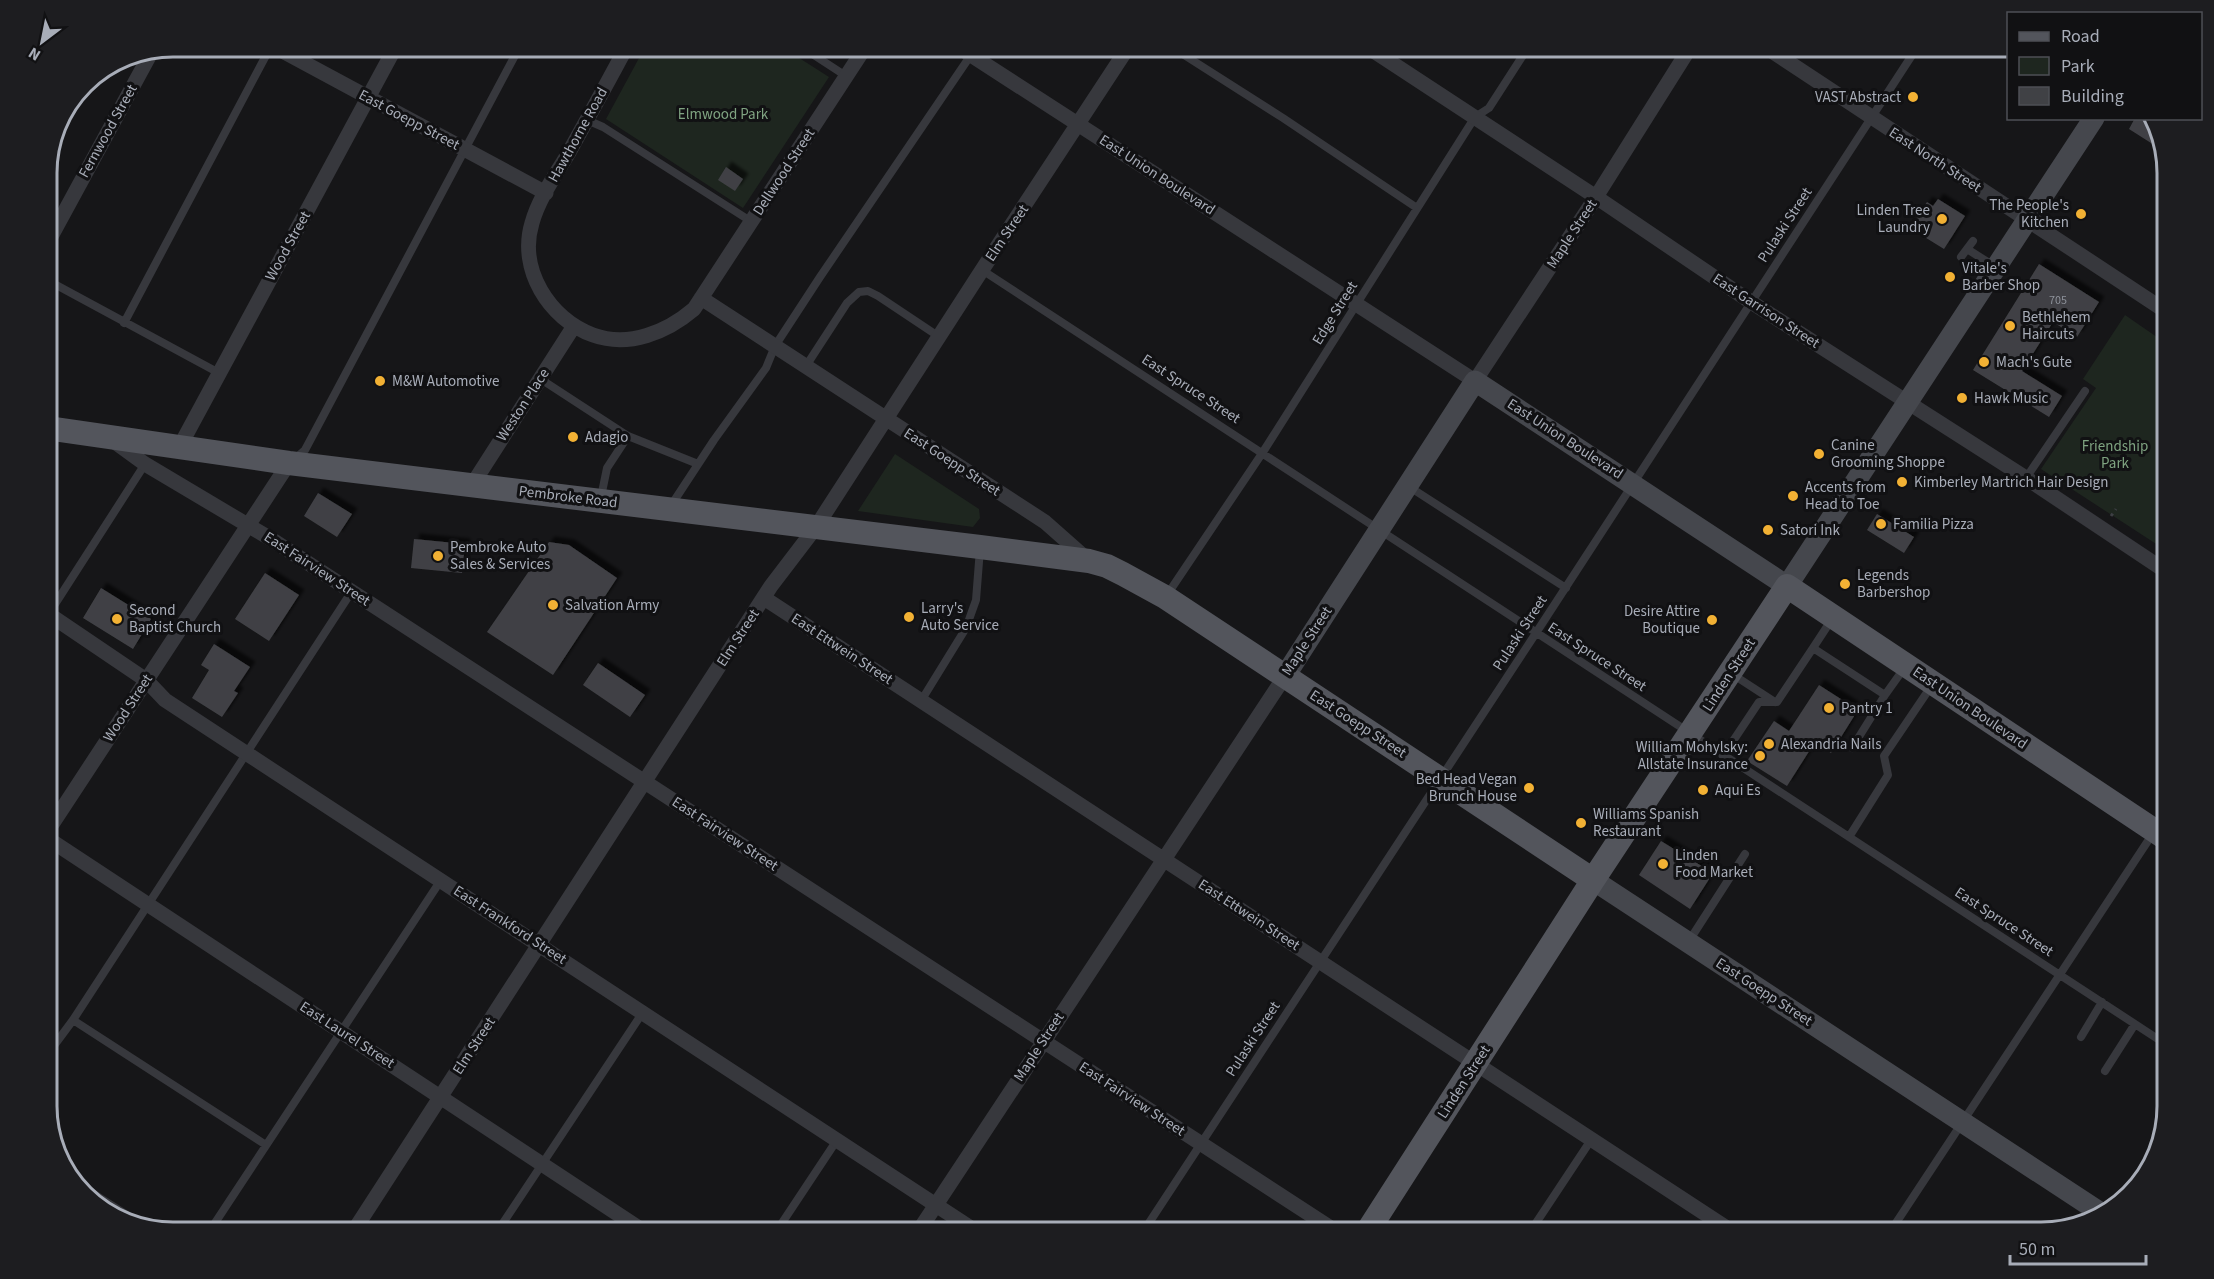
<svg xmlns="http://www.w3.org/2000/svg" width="2214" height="1279" viewBox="0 0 2214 1279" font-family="'Source Sans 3',sans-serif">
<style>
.green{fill:#1e261f}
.building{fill:#404145;filter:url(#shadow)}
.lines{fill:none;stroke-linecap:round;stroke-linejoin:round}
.path{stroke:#3d3f44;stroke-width:3;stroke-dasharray:3 4.5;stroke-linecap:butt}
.lane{stroke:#37383d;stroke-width:8}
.street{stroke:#37383d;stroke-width:15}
.secondary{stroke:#45474d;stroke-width:21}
.primary{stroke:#53555c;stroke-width:24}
.poi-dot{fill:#f2b134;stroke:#111113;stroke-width:2}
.labels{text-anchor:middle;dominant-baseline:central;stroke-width:6;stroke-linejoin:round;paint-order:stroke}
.number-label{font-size:12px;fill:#8e929b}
.poi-label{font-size:15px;fill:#a8adb8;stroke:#111113;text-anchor:start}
.park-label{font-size:15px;fill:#7fa381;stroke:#111113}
.street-label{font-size:15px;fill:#a8adb8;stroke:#111113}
.rim{fill:none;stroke:#a8adb8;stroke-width:3}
</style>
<defs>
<filter id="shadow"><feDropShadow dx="5.5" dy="-5.5" stdDeviation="1.5" flood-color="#0009"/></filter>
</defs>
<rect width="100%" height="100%" fill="#161618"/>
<path class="green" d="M645,47h137l47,30 -86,131 -137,-89z
M2125,315l42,29v207l-126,-82 55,-81 -13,-9z
M895,454l84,55 1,9 -7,9 -115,-16z"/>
<path class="building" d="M2135,118h16l11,32 -33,-21z
M726,167l17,12 -8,12 -17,-11z
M1938,199l27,17 -21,33 -34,-21 17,-26 6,4z
M2039,264l60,38 -22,35 -24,-15 -31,49 40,25 -13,21 -76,-47z
M318,493l34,21 -15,23 -33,-21z
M1877,514l37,23 -10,16 -37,-23z
M414,539l51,5 -3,29 -51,-5z
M549,542l20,3 48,33 -64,97 -66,-43z
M265,573l34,22 -30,46 -34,-22z
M101,588l50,31 -18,30 -50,-31z
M214,644l36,23 -16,24 4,2 -16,24 -30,-19 17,-28 -8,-5z
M598,663l47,32 -15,22 -47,-32z
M1819,685l39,25 -27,43 -16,-11 -28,44 -40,-25 27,-40 15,10z
M1661,841l52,32 -23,36 -51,-34z"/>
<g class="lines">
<path class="path" d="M2111,516l5,-7"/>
<path class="lane" d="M800,46l46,30
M1170,46l113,72 134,90
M587,120l16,7 149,95
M1967,249l27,17
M1961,257l12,-16
M982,270l1185,775
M47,280l172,93
M124,323l147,-277
M806,366l41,-63 12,-11 9,-1 10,5 60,40
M539,378l89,58 -21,32 -6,29
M628,436l70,28
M296,458l9,-8 215,-404
M2026,478l59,-87
M1408,486l158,102
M672,504l42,-64 52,-72 9,-22 45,-69 157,-231
M1167,595l96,-143 212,-335 14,-9 40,-62
M48,615l97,-151
M1813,648l19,-29
M1732,674l43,28
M1885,695l20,-28
M921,701l45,-73 10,-28 4,-51
M1723,756l36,-54h18l36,-54 72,47 -33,53
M1849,837l39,-62 -4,-19 48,-71
M1689,941l56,-87
M73,1020l193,125
M2081,1037l21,-35
M47,1055l26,-35 279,-429
M2105,1071l30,-47
M209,1232l232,-352
M497,1232l146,-220
M776,1232l61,-92
M1143,1232l393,-599 382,-587
M1530,1232l61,-92
M1890,1232l277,-420"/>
<path class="street" d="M273,46l273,147
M627,46c-19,36 -39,72 -59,108 -13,22 -29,44 -36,69 -14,46 17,96 61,112 36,13 74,-3 101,-26l172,-263
M957,46l518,335 121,-184 95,-151
M1366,46l230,151 155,105 275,176 141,94
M1764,46l403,266
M47,244l105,-193
M701,298l344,224 43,38
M112,440l33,24 126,75 1066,693
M180,446l216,-400
M472,485l102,-159
M764,598l969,634
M47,613l99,67 19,20 812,532
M47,832l242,-369
M47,838l598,394
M89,1195l41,26
M353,1232l418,-646 45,-59 166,-257 147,-224
M918,1232l367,-556"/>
<path class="secondary" d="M1285,676l190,-295 312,205 307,-468
M1593,880l511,335"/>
<path class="primary" d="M47,428l242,35 691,84 109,14 18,5 16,8 42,23 428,283
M1367,1232l226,-352 194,-294 380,253"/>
</g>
<g class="poi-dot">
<circle cx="1913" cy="97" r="6"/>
<circle cx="2081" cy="214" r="6"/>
<circle cx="1942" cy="219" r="6"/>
<circle cx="1950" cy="277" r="6"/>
<circle cx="2010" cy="326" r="6"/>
<circle cx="1984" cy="362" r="6"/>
<circle cx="380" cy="381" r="6"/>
<circle cx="1962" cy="398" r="6"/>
<circle cx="573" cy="437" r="6"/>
<circle cx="1819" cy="454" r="6"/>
<circle cx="1902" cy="482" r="6"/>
<circle cx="1793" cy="496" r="6"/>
<circle cx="1881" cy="524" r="6"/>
<circle cx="1768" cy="530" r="6"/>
<circle cx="438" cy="556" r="6"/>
<circle cx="1845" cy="584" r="6"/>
<circle cx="553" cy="605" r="6"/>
<circle cx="909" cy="617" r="6"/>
<circle cx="117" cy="619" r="6"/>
<circle cx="1712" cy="620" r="6"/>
<circle cx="1829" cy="708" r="6"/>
<circle cx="1769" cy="744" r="6"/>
<circle cx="1760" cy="756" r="6"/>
<circle cx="1529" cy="788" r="6"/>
<circle cx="1703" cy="790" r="6"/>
<circle cx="1581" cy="823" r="6"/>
<circle cx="1663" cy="864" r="6"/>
</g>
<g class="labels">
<g class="number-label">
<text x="2058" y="300">705</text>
</g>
<g class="poi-label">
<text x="1901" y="97" text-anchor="end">VAST Abstract</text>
<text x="2069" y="205" text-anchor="end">The People's<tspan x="2069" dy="17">Kitchen</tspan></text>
<text x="1930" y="210" text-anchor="end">Linden Tree<tspan x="1930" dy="17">Laundry</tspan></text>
<text x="1962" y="268">Vitale's<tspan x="1962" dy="17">Barber Shop</tspan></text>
<text x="2022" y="317">Bethlehem<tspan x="2022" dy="17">Haircuts</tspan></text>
<text x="1996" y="362">Mach's Gute</text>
<text x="392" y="381">M&amp;W Automotive</text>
<text x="1974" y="398">Hawk Music</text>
<text x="585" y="437">Adagio</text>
<text x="1831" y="445">Canine<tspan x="1831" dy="17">Grooming Shoppe</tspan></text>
<text x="1914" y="482">Kimberley Martrich Hair Design</text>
<text x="1805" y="487">Accents from<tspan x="1805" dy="17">Head to Toe</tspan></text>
<text x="1893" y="524">Familia Pizza</text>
<text x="1780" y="530">Satori Ink</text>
<text x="450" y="547">Pembroke Auto<tspan x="450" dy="17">Sales &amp; Services</tspan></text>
<text x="1857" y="575">Legends<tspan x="1857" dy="17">Barbershop</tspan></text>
<text x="565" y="605">Salvation Army</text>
<text x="921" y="608">Larry's<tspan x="921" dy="17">Auto Service</tspan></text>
<text x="129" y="610">Second<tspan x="129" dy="17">Baptist Church</tspan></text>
<text x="1700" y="611" text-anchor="end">Desire Attire<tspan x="1700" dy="17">Boutique</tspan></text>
<text x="1841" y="708">Pantry 1</text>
<text x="1781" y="744">Alexandria Nails</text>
<text x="1748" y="747" text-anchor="end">William Mohylsky:<tspan x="1748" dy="17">Allstate Insurance</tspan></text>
<text x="1517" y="779" text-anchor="end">Bed Head Vegan<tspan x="1517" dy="17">Brunch House</tspan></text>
<text x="1715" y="790">Aqui Es</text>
<text x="1593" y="814">Williams Spanish<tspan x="1593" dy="17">Restaurant</tspan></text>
<text x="1675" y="855">Linden<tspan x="1675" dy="17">Food Market</tspan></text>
</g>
<g class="park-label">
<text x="723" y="114">Elmwood Park</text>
<text x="2115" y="446">Friendship<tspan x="2115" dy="17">Park</tspan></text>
</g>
<g class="street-label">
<text transform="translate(409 120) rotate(28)">East Goepp Street</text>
<text transform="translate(108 131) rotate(-61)">Fernwood Street</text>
<text transform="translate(578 135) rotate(-61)">Hawthorne Road</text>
<text transform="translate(1935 160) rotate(33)">East North Street</text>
<text transform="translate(784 172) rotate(-57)">Dellwood Street</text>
<text transform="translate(1157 175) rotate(33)">East Union Boulevard</text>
<text transform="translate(1785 225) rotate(-57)">Pulaski Street</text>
<text transform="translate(1007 233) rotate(-56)">Elm Street</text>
<text transform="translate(1572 234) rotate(-57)">Maple Street</text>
<text transform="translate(288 246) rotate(-61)">Wood Street</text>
<text transform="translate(1766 311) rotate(33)">East Garrison Street</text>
<text transform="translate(1335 313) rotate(-58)">Edge Street</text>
<text transform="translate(1191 389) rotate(33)">East Spruce Street</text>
<text transform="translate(523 405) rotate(-57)">Weston Place</text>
<text transform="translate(1565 439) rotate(33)">East Union Boulevard</text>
<text transform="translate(952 462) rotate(33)">East Goepp Street</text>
<text transform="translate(568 497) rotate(7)">Pembroke Road</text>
<text transform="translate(317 569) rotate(33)">East Fairview Street</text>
<text transform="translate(1520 633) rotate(-57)">Pulaski Street</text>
<text transform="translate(738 638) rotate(-57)">Elm Street</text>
<text transform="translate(1307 641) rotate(-57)">Maple Street</text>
<text transform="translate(842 649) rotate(33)">East Ettwein Street</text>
<text transform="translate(1597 657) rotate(33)">East Spruce Street</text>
<text transform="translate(1729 675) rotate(-57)">Linden Street</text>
<text transform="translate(128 708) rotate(-57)">Wood Street</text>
<text transform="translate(1970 708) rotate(34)">East Union Boulevard</text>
<text transform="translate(1358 724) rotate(33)">East Goepp Street</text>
<text transform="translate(725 834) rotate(33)">East Fairview Street</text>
<text transform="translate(1249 915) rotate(33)">East Ettwein Street</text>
<text transform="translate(2004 922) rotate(33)">East Spruce Street</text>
<text transform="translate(510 925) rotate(33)">East Frankford Street</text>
<text transform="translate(1764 992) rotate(33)">East Goepp Street</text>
<text transform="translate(347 1035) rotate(33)">East Laurel Street</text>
<text transform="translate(1253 1039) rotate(-57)">Pulaski Street</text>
<text transform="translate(474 1046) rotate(-57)">Elm Street</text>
<text transform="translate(1039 1047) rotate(-57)">Maple Street</text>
<text transform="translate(1464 1082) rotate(-57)">Linden Street</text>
<text transform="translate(1132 1099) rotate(33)">East Fairview Street</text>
</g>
</g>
<path d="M0 0H2214V1279H0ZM173 57H2041A116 116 0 0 1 2157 173V1106A116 116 0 0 1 2041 1222H173A116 116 0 0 1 57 1106V173A116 116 0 0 1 173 57Z" fill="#1d1d20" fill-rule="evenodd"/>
<path class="rim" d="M173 57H2041A116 116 0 0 1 2157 173V1106A116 116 0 0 1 2041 1222H173A116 116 0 0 1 57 1106V173A116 116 0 0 1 173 57Z"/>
<rect x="2007" y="12" width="195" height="108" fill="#111113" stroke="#4d4f55" stroke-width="1.5"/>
<rect x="2019" y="32" width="30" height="9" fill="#53555c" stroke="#4d4f55" stroke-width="1.5"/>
<text x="2061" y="42" font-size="18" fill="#a8adb8">Road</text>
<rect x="2019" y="57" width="30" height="18" fill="#1e261f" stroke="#4d4f55" stroke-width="1.5"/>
<text x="2061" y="72" font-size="18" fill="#a8adb8">Park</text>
<rect x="2019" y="87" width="30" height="18" fill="#404145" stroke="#4d4f55" stroke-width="1.5"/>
<text x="2061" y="102" font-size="18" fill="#a8adb8">Building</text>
<g transform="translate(42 42) rotate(212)" stroke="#111113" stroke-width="4.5" paint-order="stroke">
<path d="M0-4.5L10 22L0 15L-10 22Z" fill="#a8adb8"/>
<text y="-9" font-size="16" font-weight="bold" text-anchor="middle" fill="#a8adb8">N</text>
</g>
<path d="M2010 1255v9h136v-9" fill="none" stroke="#a8adb8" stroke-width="3"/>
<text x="2019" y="1255" font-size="18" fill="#a8adb8" stroke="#111113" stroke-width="4.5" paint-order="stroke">50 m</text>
</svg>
